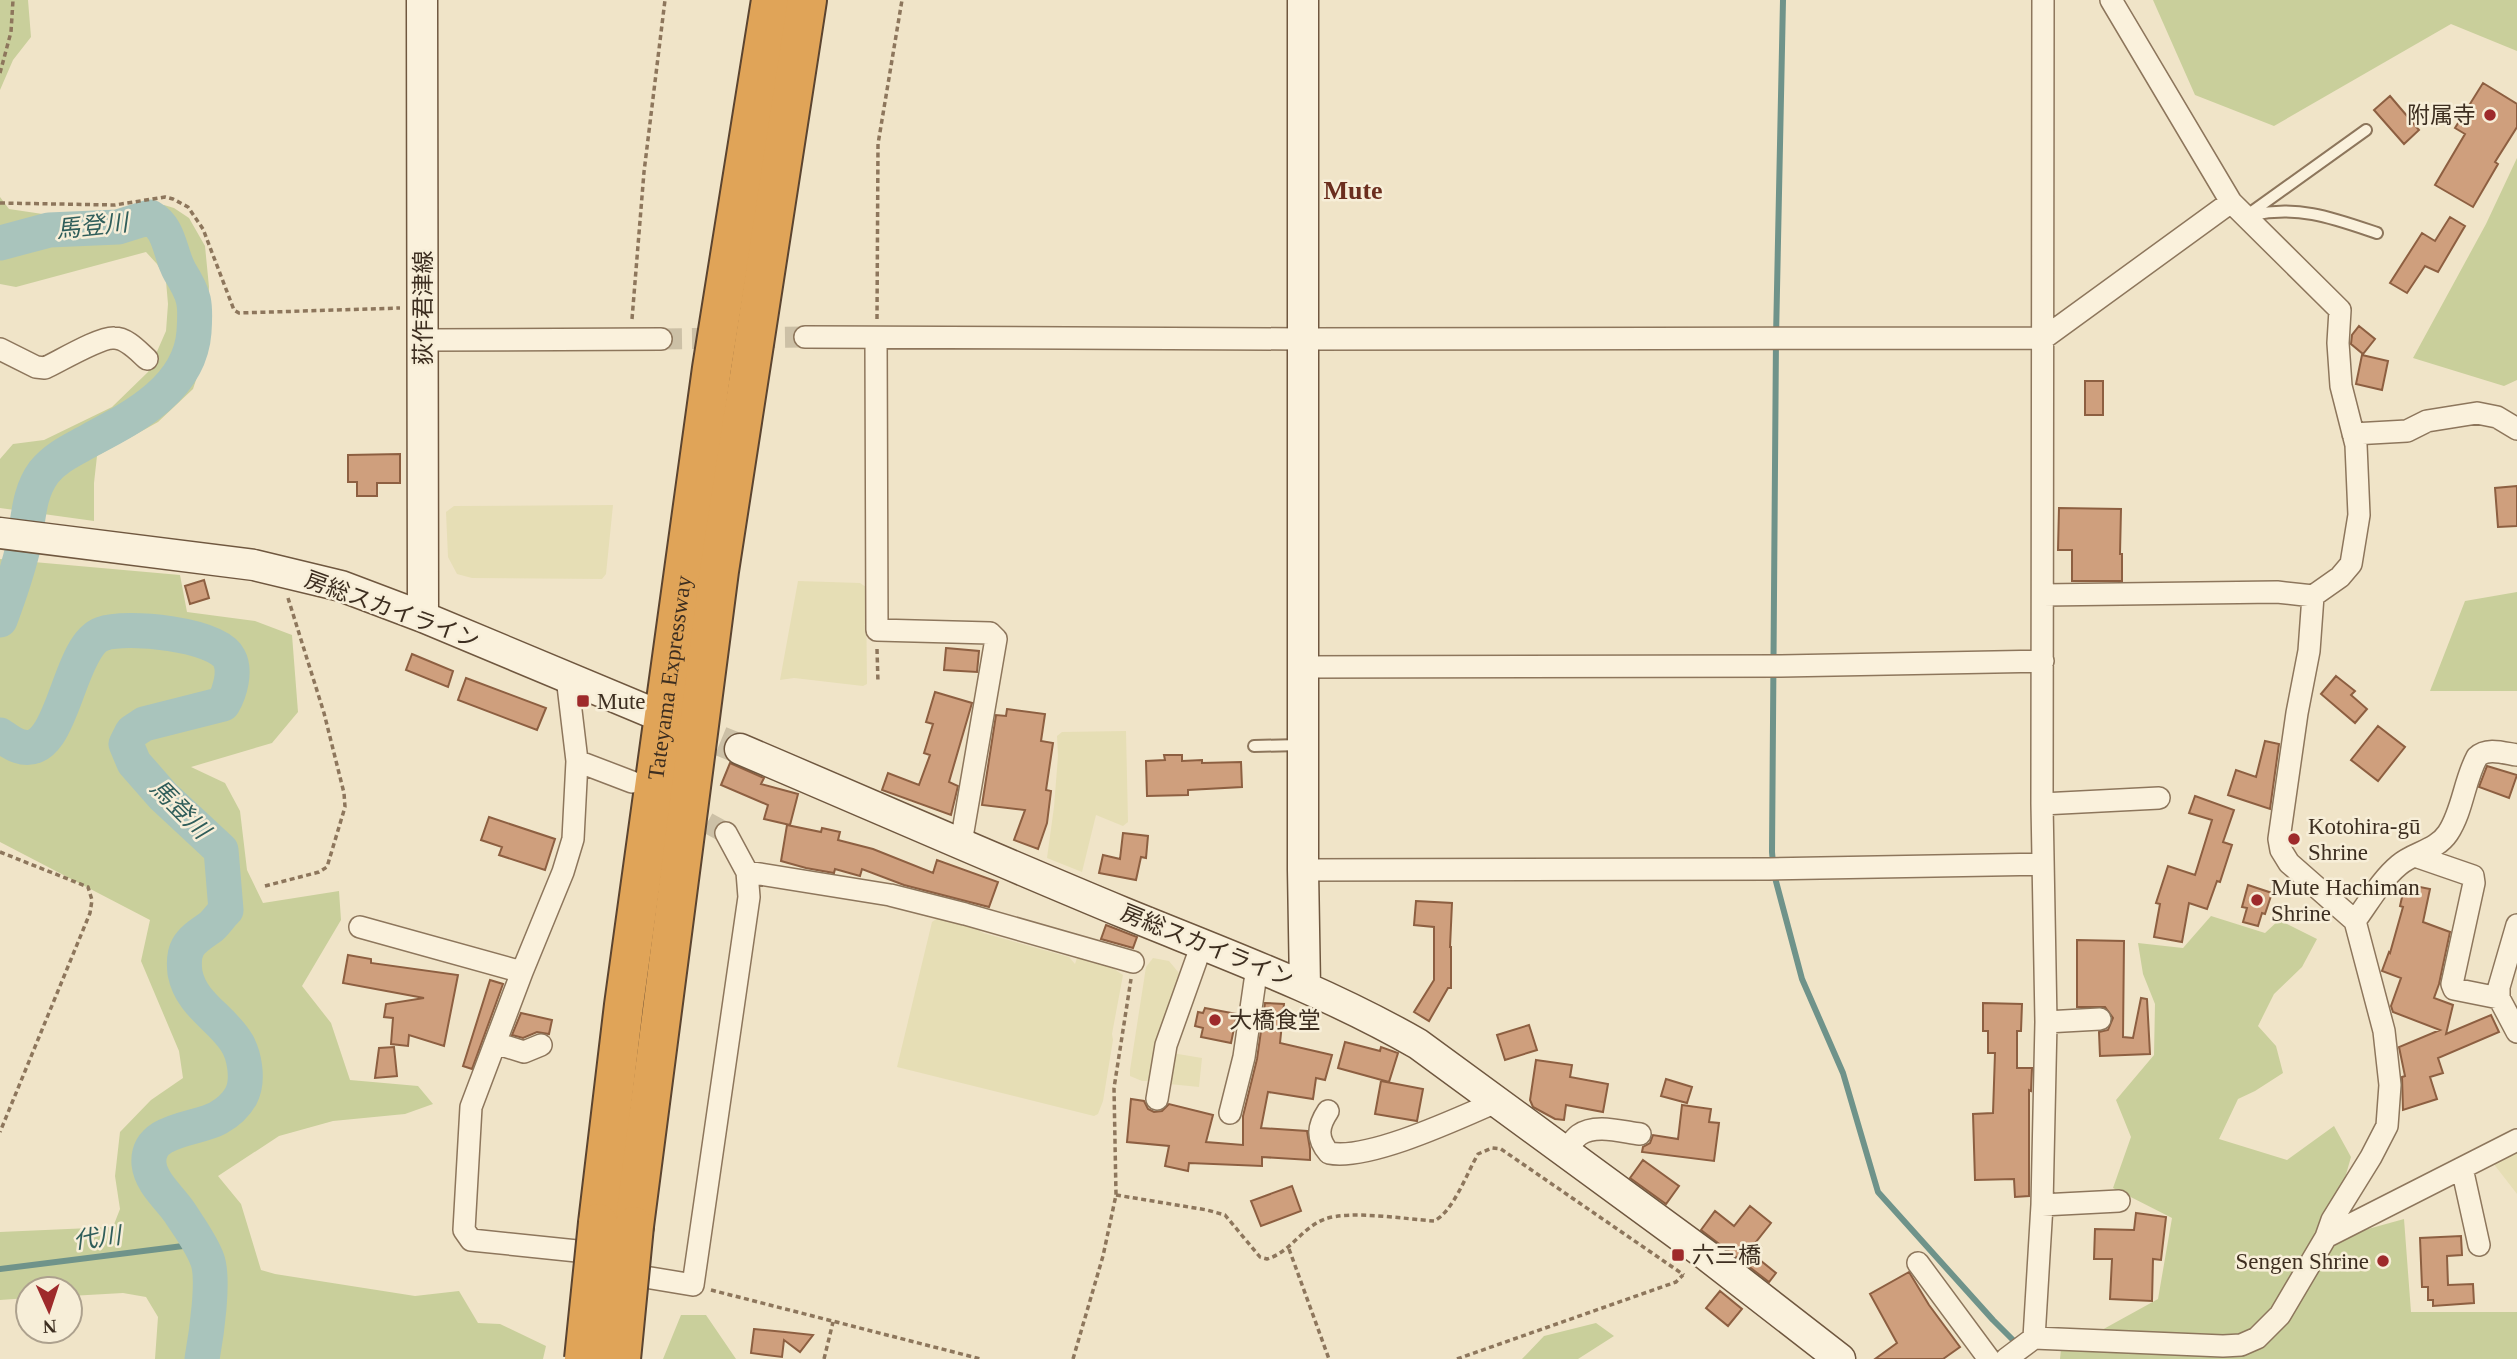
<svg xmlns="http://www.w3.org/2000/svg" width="2517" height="1359" viewBox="0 0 2517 1359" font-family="'Times New Roman','Noto Sans JP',serif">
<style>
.farmland{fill:#e6deb5}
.green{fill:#c9cf9b}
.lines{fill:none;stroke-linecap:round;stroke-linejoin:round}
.stream{stroke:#6f938a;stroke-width:6}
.river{stroke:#a9c4bc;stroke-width:35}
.building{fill:#cf9f7d;stroke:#8d5f41;stroke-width:2}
.street-tunnel{stroke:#ccc0a6;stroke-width:21;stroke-dasharray:21 10;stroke-linecap:butt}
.secondary-tunnel{stroke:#ccc0a6;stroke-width:30;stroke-dasharray:30 15;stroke-linecap:butt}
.lane-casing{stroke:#8d765c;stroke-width:14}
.street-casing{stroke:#8d765c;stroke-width:24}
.secondary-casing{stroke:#6f573f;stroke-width:33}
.highway-casing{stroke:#5b4430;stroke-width:42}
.path{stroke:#8d765c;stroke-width:3.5;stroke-dasharray:5 3.5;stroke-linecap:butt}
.lane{stroke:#faf1dc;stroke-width:10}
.street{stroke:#faf1dc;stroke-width:21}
.secondary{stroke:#faf1dc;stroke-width:30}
.highway{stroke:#e0a458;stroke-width:38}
.highway-bridge-casing{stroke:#5b4430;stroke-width:42;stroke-linecap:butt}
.highway-bridge{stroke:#e0a458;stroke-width:38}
.poi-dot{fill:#9e2a2b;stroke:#f7eed8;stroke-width:2.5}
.labels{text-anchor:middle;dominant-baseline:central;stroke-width:5;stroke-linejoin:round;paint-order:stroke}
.poi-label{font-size:23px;fill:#3d2e20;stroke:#f7eed8;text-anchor:start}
.street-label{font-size:23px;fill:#3d2e20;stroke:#f7eed8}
.water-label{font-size:24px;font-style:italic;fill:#2f5d5a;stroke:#f7eed8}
.quarter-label{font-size:26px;font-weight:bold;fill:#6b2e1e;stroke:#f7eed8}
</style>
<rect width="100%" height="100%" fill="#f0e4c8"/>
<path class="farmland" d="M613,505l-7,69 -4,5 -130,-1 -15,-4 -9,-17 -2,-45 8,-6z
M798,581l62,2 6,4 1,97 -4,2 -69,-8 -14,2z
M1126,731l2,91 -5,4 -27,-11 -14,57 -35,-14 7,-51 4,-51 -1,-20 5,-4z
M939,917l31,8 13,8 86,24 6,7 3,-9 29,9 16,11 -11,59 1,6 -10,61 -5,13 -4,2 -197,-49 35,-145z
M1153,958l16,3 10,12 -1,6 -26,102h-10l-12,-5v-6l16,-103z
M1172,1053l30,5 -3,29 -30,-3z
M2517,1151v43l-24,-31z"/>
<path class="green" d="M0,0h28l3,37 -18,23 -13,30z
M2153,0h364v51l-66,-27 -177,102 -79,-31z
M2517,158v222l-13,6 -91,-28 73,-134z
M0,197l9,12 47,7 38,1 70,-12 10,3 15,10 16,28 4,41 -2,30 2,24 -16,48 -35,33 -61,34 -3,27v38l-94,-13v-49l13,-15 31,-4 68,-33 36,-35 18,-41 2,-27 -2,-23 -9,-17 -11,-12 -130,35 -16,-3z
M0,559l180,16 7,37 68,9 37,14 6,77 -26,31 -81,24 34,16 15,28 7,59 16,33 76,-12 2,29 -39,66 29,37 19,57 68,6 15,18 -28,10 -72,7 -54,15 -61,40 23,28 20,66 14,4 140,22 44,-5 19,32 22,1 46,22 -3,13h-388l3,-42 -12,-20 -23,-4 -53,3v-7h-42v9l-28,2v-68l113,-5 7,-18 -5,-33 5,-44 31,-32 32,-22 -4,-27 -38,-90 9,-41 -150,-78z
M2517,592v99h-87l35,-90z
M2211,916l54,17 14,-13 38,19 -15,28 -28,27 -16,32 18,20 7,27 -28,18 -17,8 -19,40 68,21 47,-34 17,31 -12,42 -18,43 83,-23 7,93h106v47h-457l1,-10 39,-18 58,-32 14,-81 -59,-30 18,-51 -15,-37 38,-45 1,-51 -12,-30 -5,-31 45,5z
M681,1315h25l30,44h-73z
M1596,1323l18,13 -36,23h-56l22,-23z"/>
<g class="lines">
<path class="stream" d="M1783,0l-7,338 -4,514 2,22 28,105 41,94 35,119 115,128 24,24
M0,1269l199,-25"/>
<path class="river" d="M0,243l49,-13 69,-3 32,-10c21,12 19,36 30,55 15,24 16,31 14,60 -4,55 -58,84 -102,107 -17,10 -35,17 -48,33 -17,23 -15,50 -21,76 -6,25 -14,48 -23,72
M0,735c6,4 12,9 19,11 45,16 47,-99 83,-112 24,-9 115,0 127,24 7,13 1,34 -6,46l-79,20 -12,8 -6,12 8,19 29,33 58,54 5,60c-5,5 -9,11 -14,16 -8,6 -19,12 -24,21 -4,7 -4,18 -3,26 6,31 34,43 50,67 10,14 14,41 6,56 -5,9 -14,17 -23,22 -21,12 -72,10 -69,46 2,19 21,34 31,49 9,14 21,30 27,46 8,19 -1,78 -5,100"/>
</g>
<path class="building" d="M2483,83l34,21v23l-22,35 3,2 -25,43 -38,-22 30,-51 -10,-6z
M2390,96l29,34 -15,14 -30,-34z
M2450,217l15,9 -27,46 -13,-6 -18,27 -17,-10 32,-50 13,8z
M2359,326l16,13 -12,15 -12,-10 1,-9z
M2362,355l26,6 -6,29 -26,-6z
M2085,381h18v34h-18z
M400,454v29h-23v13h-20v-14h-9v-27z
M2517,486v40l-19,1 -3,-39z
M2059,508l62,1 -1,45h2v27h-50v-31h-14z
M204,580l5,18 -19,6 -5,-18z
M946,648l33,3 -2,21 -33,-2z
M412,654l41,17 -5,16 -42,-17z
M2336,676l19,15 -4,4 16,14 -12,14 -34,-29z
M466,678l80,30 -9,22 -79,-30z
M935,692l37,11 -23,79 9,4 -7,29 -69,-25 6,-17 31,12 11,-30 -6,-2 9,-29 -7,-2z
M1007,709l38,5 -4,27 12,2 -7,47 5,1 -4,32 -9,26 -24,-9 11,-30 -43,-5 14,-90 10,1z
M2378,726l27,21 -27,34 -27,-21z
M2265,741l14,3 -9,65 -42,-14 8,-25 20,7z
M1164,755h18v6l20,-1v3l39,-1 1,25 -54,3v5l-41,1 -1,-35 19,-1z
M730,763l34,15 -3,6 37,10 -8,31 -26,-6 4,-14 -47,-20z
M2487,766l30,9 -8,23 -30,-11z
M2195,796l39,14 -11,32 9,3 -12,37 -3,-1 -10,28 -18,-6 -7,39 -28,-5 6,-33 -4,-1 12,-37 27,9 17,-55 -23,-7z
M489,817l66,22 -10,31 -46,-15 3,-8 -21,-7z
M787,825l34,7 1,-4 18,4 -2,8 35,9 60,24 4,-13 61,22 -9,25 -85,-22 -42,-16 -2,7 -25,-7 -1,4 -28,-5 -25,-7z
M1123,833l25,3 -2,22 -5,-1 -5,23 -37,-7 4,-18 17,4z
M2405,884l25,5 -7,33 27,10 -11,52 -5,14 19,7 -7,29 45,-19 8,17 -61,26 5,15 -13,4 7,22 -34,11 -1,-33 3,-1 -6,-29 41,-17 -47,-18 -2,-6 10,-28 -19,-7 7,-19 1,1 13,-46 -3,-1z
M2248,885l24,8 -7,21 -3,-1 -4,13 -15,-4 4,-14 -5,-1z
M1416,901l36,2 -2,44h1v41h-3l-19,33 -15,-9 20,-32v-53l-20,-2z
M1106,925l31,12 -4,11 -32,-9z
M2077,940l47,1 -1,96 10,1 8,-40 6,1 3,55 -50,2 -1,-24 9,-2 5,-12 -8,-11h-28z
M348,955l23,4v4l87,12 -14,71 -35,-11 -1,11 -17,-2 2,-26 -9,-1 2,-13 38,-6 -81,-15z
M490,980l13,4 -31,85 -9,-3z
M1265,1003l19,1 -4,39 52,12 -7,25 -9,-2 -3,21 -45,-7 -7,36 46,3 3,18v11l-48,-3v9l-73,-3 -1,8 -23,-5 4,-20 -42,-4 4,-43 13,2 4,8 6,3 8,-1 7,-7 44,11 -7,27 37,3v-29l14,-57z
M1983,1003l39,1 -1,27h-4v37h15l-1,23 -2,-1v106l-14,1 -1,-18 -39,1 -2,-66 20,-1 2,-60h-7v-22h-5z
M1205,1008l32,6 -6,29 -30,-6 2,-9 -8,-2 3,-14 5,1z
M521,1013l31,7 -3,14 -12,-2 -14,6 -11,-3z
M1529,1025l8,25 -32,10 -8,-25z
M1345,1042l35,9 1,-4 17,6 -9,29 -51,-14z
M394,1047l3,29 -22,2 4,-30z
M1536,1060l36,5 -2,12 38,7 -5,28 -37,-7 -2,15 -9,-1 -22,-12 -3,-7z
M1666,1079l26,8 -5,16 -26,-7z
M1381,1081l42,8 -6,32 -42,-7z
M1682,1105l29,4 -2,13 10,1 -5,38 -72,-9 1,-5 7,-4 3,-8 25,4z
M1643,1160l36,26 -13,18 -36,-26z
M1292,1186l9,25 -40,15 -10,-25z
M1750,1206l21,17 -15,19 5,5 -6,9 21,17 -7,9 -68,-52 14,-19 19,15z
M2136,1213l30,4 -5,43 -8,-1 -1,42 -42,-2 2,-40h-18l1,-30 39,1z
M2461,1236l1,19 -15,1 1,29 25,-1 1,19 -41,3v-6h-5v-13h-6l-2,-49z
M1909,1272l20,33 31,42 -17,12h-68l22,-16 -27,-49z
M1720,1291l22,18 -14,17 -22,-18z
M754,1329l31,3 28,3 -13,17 -16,-12 -2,17 -31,-4z"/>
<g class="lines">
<path class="street-tunnel" d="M661,339l144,-2
M680,808l46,25"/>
<path class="secondary-tunnel" d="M679,724l61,25"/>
<defs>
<path id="lane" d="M2252,215c47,-10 81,3 125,18
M2246,216l120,-86
M1254,746l46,-1"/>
<path id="street" d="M805,337l497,2 742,-1 187,-136
M876,338l1,292 113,3 6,6 -35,204
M424,340l237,-1
M0,349l36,18 9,1c15,-7 55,-31 69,-30 13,0 24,13 33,21
M2353,434l54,-3 20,-10 50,-8 20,4 20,12
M2043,595l234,-3 36,4
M1302,667l479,-1 262,-5
M567,677l10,84 -4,78 -10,33 -41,100 -51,135 -7,123 7,10 106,11
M577,761l55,21
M2042,804l117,-6
M2415,856l58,20 1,7 -22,101 2,5 45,9
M1303,870l466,-1 273,-5
M747,872l143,23 75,19 168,48
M2355,921c14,-19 26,-41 44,-56 15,-13 37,-14 49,-32 15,-23 16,-52 29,-76 10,-10 27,-4 40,-2
M2517,925l-18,62v11l18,34
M360,927l162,45
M2046,1022l54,-3
M495,1043l29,9 17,-7
M1157,1099l9,-54 36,-101
M1328,1111c-10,15 -12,27 1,42 39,8 130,-35 167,-51
M1230,1113l14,-56 13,-90
M1564,1151c5,-5 10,-12 15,-16 16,-12 44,-3 61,-1
M2462,1168l17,77
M2042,1205l77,-4
M2326,1237l191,-97
M1918,1263l71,96
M651,1278l42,7 56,-388 -2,-25 -21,-39
M2034,1338l189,8 18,-1 16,-7 23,-23 46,-78 6,-17 39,-63 16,-31 3,-41 -6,-54 -29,-110 -66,-58 -8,-13 -2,-11 18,-126 12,-62 4,-55 27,-19 11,-13 8,-49 -3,-70 -15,-59 -3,-43 2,-33 -109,-108 -120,-202
M2006,1359l28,-21 8,-133 4,-183 -4,-218 1,-804"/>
<path id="secondary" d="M422,0l1,617
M1303,0v870l2,117
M0,533l254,32 87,21 82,31 225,94
M740,749c127,54 254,110 382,163 100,41 202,78 296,132l288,211 134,104"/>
<g id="highway">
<path id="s1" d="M598,1223l26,-218 88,-637 59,-368"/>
<path d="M634,1226l85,-655 88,-571"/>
</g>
</defs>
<use href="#lane" class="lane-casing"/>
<use href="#street" class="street-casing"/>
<use href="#secondary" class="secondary-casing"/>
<use href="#highway" class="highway-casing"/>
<path class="path" d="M0,73l11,-41 2,-32
M0,203l115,2 50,-8 8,2 15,8 15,22 31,81 5,3 161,-5
M632,319l12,-147 21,-172
M877,319l1,-175 24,-144
M877,649l1,34
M0,852l88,35 4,13 -2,13 -90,219
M265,886l54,-14 8,-5 18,-60 -1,-14 -20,-80 -36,-115
M1116,1195l91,15 18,5 35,42 7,2c24,-7 34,-31 58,-40 25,-9 80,0 109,2 19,-9 33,-48 44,-67l14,-6 9,1 183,126
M1289,1249l40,110
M711,1290l270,69
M824,1359l9,-37
M1073,1359l30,-103 13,-61 -2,-107 17,-109
M1457,1359l219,-77 7,-7"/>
<use href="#lane" class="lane"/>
<use href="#street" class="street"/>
<use href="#secondary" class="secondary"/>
<use href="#highway" class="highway"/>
<defs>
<path id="highway-bridge" d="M584,1359l14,-136
M621,1359l13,-133"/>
</defs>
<use href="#highway-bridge" class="highway-bridge-casing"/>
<use href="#highway-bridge" class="highway-bridge"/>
</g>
<g class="poi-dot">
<circle cx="2490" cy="115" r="7"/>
<rect x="576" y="694" width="14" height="14" rx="3.5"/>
<circle cx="2294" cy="839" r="7"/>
<circle cx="2257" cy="900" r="7"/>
<circle cx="1215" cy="1020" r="7"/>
<rect x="1671" y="1248" width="14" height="14" rx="3.5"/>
<circle cx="2383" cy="1261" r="7"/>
</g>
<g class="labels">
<g class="poi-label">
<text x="2476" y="115" text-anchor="end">附属寺</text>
<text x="597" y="701">Mute</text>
<text x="2308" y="826">Kotohira-gū<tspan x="2308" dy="26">Shrine</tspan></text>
<text x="2271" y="887">Mute Hachiman<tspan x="2271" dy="26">Shrine</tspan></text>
<text x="1229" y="1020">大橋食堂</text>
<text x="1692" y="1255">六三橋</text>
<text x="2369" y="1261" text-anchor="end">Sengen Shrine</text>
</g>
<g class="street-label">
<text transform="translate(423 308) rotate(-90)">荻作君津線</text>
<text transform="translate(392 610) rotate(20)">房総スカイライン</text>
<text stroke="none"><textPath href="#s1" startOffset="550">Tateyama Expressway</textPath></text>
<text transform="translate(1207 946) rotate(22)">房総スカイライン</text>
</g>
<g class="water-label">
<text transform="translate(92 226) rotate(-6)">馬登川</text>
<text transform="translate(180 809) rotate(45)">馬登川</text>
<text transform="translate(97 1238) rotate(-7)">代川</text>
</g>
<g class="quarter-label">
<text x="1353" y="190">Mute</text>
</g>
</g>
<g transform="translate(49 1310) rotate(177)"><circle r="33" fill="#f7eed8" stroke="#ada18e" stroke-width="2"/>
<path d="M0-5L12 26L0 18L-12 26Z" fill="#9e2a2b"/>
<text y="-10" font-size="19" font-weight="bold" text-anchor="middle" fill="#3d2e20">N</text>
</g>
</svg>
